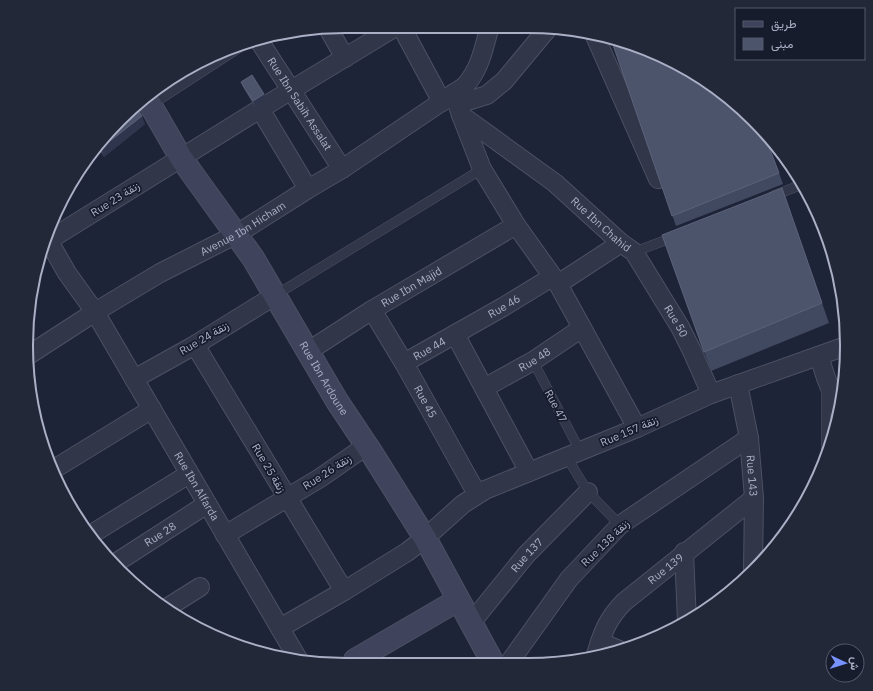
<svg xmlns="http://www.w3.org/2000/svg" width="873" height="691" viewBox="0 0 873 691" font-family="'IBM Plex Sans',Vazirmatn,sans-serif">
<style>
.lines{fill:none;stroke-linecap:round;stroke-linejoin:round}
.lane-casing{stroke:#4c5164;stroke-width:10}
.street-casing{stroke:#4c5164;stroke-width:20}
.secondary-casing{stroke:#4c5164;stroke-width:24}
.lane{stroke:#313748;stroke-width:9}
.street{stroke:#313748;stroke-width:18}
.secondary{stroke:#3f445c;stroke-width:22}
.wall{fill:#414961}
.shaded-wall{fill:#2e354c}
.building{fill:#4c546c;stroke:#5b627a}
.labels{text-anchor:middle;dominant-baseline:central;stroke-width:3.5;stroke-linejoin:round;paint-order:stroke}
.street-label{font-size:11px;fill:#abb0c6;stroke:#171c2d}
.rim{fill:none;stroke:#abb0c6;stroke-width:2}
</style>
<rect width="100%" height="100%" fill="#1e2438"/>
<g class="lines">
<defs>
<path id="lane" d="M151,105l91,-59
M773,196l30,-12
M634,252l40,-15
M274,296l208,-127
M533,361l47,90
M826,389v66
M566,456l22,36 32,33"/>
<g id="street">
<path d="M401,26l41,76"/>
<path d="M328,28l17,30"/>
<path d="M595,36l63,143"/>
<path id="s1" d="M258,39l84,130"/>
<path id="s2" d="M454,93l7,22 94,68 66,60 13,9 46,75 12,24 19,43"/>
<path d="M458,104l29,-9 17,-14 45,-54"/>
<path d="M260,109l48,80"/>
<path d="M461,115l21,54 34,56 42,59 79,144"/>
<path id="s3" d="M47,238l20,35 28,39 203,347"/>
<path d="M49,240l211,-131 137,-83"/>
<path d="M558,284l63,-41"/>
<path id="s4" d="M372,310l32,53 73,131"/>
<path d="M455,334l74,138"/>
<path d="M195,345l149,246"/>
<path id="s5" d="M307,352l65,-42 144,-85"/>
<path id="s6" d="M27,356l68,-44 65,-39 77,-39 71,-45 34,-20 123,-83c16,-19 18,-36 25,-60"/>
<path d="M819,356l7,22 13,32"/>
<path id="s7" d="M404,363l99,-56 49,-30"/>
<path d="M134,379l61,-34 79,-49"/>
<path id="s8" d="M738,384l11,54 5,60 -1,72"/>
<path id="s9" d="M484,388l49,-27 49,-33"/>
<path d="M54,469l98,-60"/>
<path d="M90,535l99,-61"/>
<path d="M225,535l95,-57 46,-32"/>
<path d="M684,552l3,70"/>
<path id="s10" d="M114,564l93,-60"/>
<path d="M165,609l35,-22"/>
<path id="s11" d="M471,623l55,-68 62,-63"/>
<path d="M280,628l64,-37 63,-39 18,-14 38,-34 22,-14 152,-62 74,-34 135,-48"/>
<path d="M600,642l19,8"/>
<path id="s12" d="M596,655c6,-22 12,-37 28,-53l130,-104"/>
<path d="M509,663l60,-84 51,-54 129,-87"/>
</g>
<g id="secondary">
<path id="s13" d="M147,99l34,59 72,100 84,143 34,51 54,86 68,125"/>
<path d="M355,660l103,-60"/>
</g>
</defs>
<use href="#lane" class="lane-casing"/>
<use href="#street" class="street-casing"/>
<use href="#secondary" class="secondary-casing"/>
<use href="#lane" class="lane"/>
<use href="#street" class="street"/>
<use href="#secondary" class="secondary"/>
</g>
<path class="wall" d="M414,26h10l1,5 -6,3z
M611,39l168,134 4,11 -107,42z
M241,82l25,17 -11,8 -12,-20z
M120,119l25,5 -41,33 -6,-10z
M782,188l47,135 -118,48 -49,-136z"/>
<path class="shaded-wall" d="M264,94l2,5 -11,8 -2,-6z
M142,116l3,8 -41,33 -3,-9z"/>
<path class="building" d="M415,26h9v2l-6,4z
M611,39l19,4 57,26 51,36 28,34 13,34 -107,43z
M252,75l12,19 -11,7 -12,-19z
M136,107l6,9 -41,32 -2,-2 21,-27z
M782,188l40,115 -118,49 -42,-117z
M846,357v14l-1,1 -4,-13z"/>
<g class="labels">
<g class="street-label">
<text stroke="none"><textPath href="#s1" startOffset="77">Rue Ibn Sabih Assalat</textPath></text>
<text transform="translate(115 199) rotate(-32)">Rue 23 زنقة</text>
<text stroke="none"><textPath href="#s2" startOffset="201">Rue Ibn Chahid</textPath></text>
<text stroke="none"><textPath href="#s6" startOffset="251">Avenue Ibn Hicham</textPath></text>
<text stroke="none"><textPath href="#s5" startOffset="123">Rue Ibn Majid</textPath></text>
<text stroke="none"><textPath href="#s7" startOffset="115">Rue 46</textPath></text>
<text stroke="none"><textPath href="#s2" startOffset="325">Rue 50</textPath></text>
<text transform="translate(204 338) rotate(-30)">Rue 24 زنقة</text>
<text stroke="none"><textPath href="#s7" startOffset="29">Rue 44</textPath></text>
<text stroke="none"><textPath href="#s9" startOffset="58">Rue 48</textPath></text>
<text stroke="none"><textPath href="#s13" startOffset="331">Rue Ibn Ardoune</textPath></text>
<text stroke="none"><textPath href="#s4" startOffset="106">Rue 45</textPath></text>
<text transform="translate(556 406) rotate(62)">Rue 47</text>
<text transform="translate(629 431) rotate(-23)">Rue 157 زنقة</text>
<text transform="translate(269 468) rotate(59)">Rue 25 زنقة</text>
<text transform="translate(327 472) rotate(-33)">Rue 26 زنقة</text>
<text stroke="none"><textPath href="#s8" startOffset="93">Rue 143</textPath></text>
<text stroke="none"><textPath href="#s3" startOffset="290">Rue Ibn Alfarda</textPath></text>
<text stroke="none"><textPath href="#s10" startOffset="55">Rue 28</textPath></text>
<text transform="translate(605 543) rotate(-44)">Rue 138 زنقة</text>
<text stroke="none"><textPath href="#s11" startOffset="88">Rue 137</textPath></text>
<text stroke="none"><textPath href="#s12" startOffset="114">Rue 139</textPath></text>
</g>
</g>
<path d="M0 0H873V691H0ZM345 33H528A312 312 0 0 1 840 345V346A312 312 0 0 1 528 658H345A312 312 0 0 1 33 346V345A312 312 0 0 1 345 33Z" fill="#232839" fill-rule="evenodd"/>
<path class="rim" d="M345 33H528A312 312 0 0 1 840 345V346A312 312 0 0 1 528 658H345A312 312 0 0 1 33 346V345A312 312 0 0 1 345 33Z"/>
<rect x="735" y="8" width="130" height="52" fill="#171c2d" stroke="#52576a"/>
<rect x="743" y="21" width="20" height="6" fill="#3f445c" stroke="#52576a"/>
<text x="771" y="28" font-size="12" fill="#abb0c6">طريق</text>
<rect x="743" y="38" width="20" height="12" fill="#4c546c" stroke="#52576a"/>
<text x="771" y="48" font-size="12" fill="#abb0c6">مبنى</text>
<g transform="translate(845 663) rotate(94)"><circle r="19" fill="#171c2d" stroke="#52576a"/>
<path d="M0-3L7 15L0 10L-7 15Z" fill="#7792ff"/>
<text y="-6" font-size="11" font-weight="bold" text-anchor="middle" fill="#abb0c6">ش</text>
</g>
</svg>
